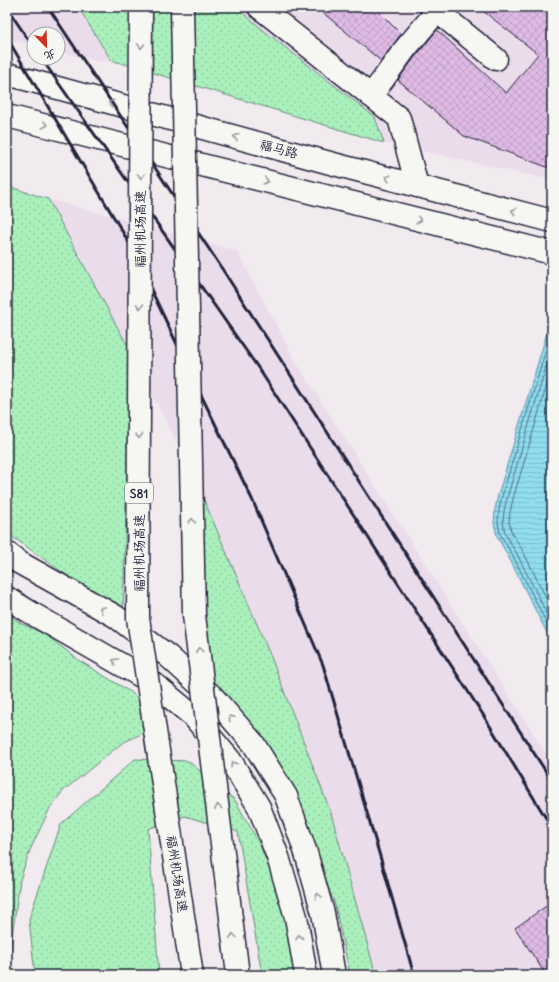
<svg xmlns="http://www.w3.org/2000/svg" width="559" height="982" viewBox="0 0 559 982" font-family="Delius,'LXGW WenKai TC',sans-serif">
<style>
.built{fill:#ebdcec}
.grass{fill:url(#grass-dots);stroke:#66897c}
.water{fill:url(#water-rules);stroke:#6492a8}
.lines{fill:none;stroke-linecap:round;stroke-linejoin:round}
.shore{stroke:#4e6d83;stroke-width:1}
.building{fill:url(#building-cross-hatch);stroke:#22223b}
.minor-casing{stroke:#22223b;stroke-width:25}
.major-casing{stroke:#22223b;stroke-width:25}
.minor{stroke:#f6f6f2;stroke-width:22}
.major{stroke:#f6f6f2;stroke-width:22}
.rail{stroke:#22223b;stroke-width:3}
.highway-bridge-casing{stroke:#22223b;stroke-width:25;stroke-linecap:butt}
.highway-bridge{stroke:#f6f6f2;stroke-width:22}
.oneway{stroke:#9797a0}
.labels{text-anchor:middle;dominant-baseline:central;stroke-width:3.5;stroke-linejoin:round;paint-order:stroke}
.shield{fill:#f6f6f2;stroke:#626272;stroke-width:1}
.shield-label{font-size:12px;font-weight:bold;fill:#22223b}
.street-label{font-size:13px;fill:#22223b;stroke:#f6f6f2}
</style>
<defs>
<pattern id="grass-dots" width="8" height="8" patternUnits="userSpaceOnUse"><rect width="8" height="8" fill="#aaf0bc"/><path d="M2 2h.1M6 6h.1" fill="none" stroke="#92cea2" stroke-width="1.8" stroke-linecap="round"/></pattern>
<pattern id="water-rules" width="6" height="5" patternUnits="userSpaceOnUse"><rect width="6" height="5" fill="#90ddf0"/><path d="M0 2.5h6" fill="none" stroke="#7cbdcf"/></pattern>
<pattern id="building-cross-hatch" width="8" height="8" patternUnits="userSpaceOnUse"><rect width="8" height="8" fill="#debae4"/><path d="M0 0l8 8M0 8l8-8" fill="none" stroke="#bea0c4"/></pattern>
</defs>
<rect width="100%" height="100%" fill="#f1eaef"/>
<filter id="ink" filterUnits="userSpaceOnUse"><feTurbulence type="fractalNoise" baseFrequency=".025" numOctaves="2"/><feDisplacementMap in="SourceGraphic" scale="8" xChannelSelector="R" yChannelSelector="G"/><feConvolveMatrix kernelMatrix="1 2 1 2 8 2 1 2 1" color-interpolation-filters="sRGB"/></filter>
<g filter="url(#ink)">
<path class="built" d="M7,7h71l33,53 -14,1 -39,-9v-18h-24v12l-27,-7z
M236,7h316v173l-168,-37 -9,-27 -112,-86z
M48,199l189,52 59,111 256,401v212h-176l-45,-162 -60,-156 -67,-157 -34,-71 -38,-75z"/>
<path class="grass" d="M78,7h158l27,23 112,87 9,26 -273,-83z
M7,186l41,13 84,155 -4,77 -5,184 -116,-82z
M204,500l67,157 60,156 45,162h-26l-16,-74 -42,-91 -81,-122 -12,-160z
M7,613l13,10 26,12 34,26 52,32 33,30 -43,20 -59,48 -13,17 -20,42 -10,30 -7,49 -3,29 2,17h-5z
M135,759l53,2 47,39 24,43 20,49 17,83h-34l-24,-143 -53,-16 -37,13 11,146h-124l-6,-56 32,-95z"/>
<path class="water" d="M552,316v321l-5,-4 -37,-73 -13,-24 -3,-13 1,-14 3,-14z"/>
<g class="lines">
<path class="shore" d="M552,330l-50,166 -3,14 -1,12 2,12 14,24 36,72 2,2
M552,347l-45,151 -3,13 -1,11 2,11 13,23 34,68
M552,368l-39,131 -3,13 -1,10 2,9 13,22 28,57"/>
</g>
<path class="building" d="M316,7h58l27,27 -20,27z
M478,7h74v162l-88,-33 -66,-56 17,-23 22,-27 69,63 32,-39z
M552,902v73h-6l-31,-47z"/>
<g class="lines">
<defs>
<path id="minor" d="M259,7l140,111 18,68
M432,7l64,52
M371,96l34,-47 32,-38"/>
<path id="major" d="M7,74l323,89 222,58
M7,116l545,137
M7,553l13,10 95,53 53,40 45,41 40,46 33,53 20,57 17,60 11,62
M7,598l26,16 120,69 40,33 37,44 29,47 19,50 18,60 10,58"/>
</defs>
<use href="#minor" class="minor-casing"/>
<use href="#major" class="major-casing"/>
<use href="#minor" class="minor"/>
<use href="#major" class="major"/>
<path class="rail" d="M48,7l171,257 333,517
M7,8l27,40
M7,38l121,203 75,158 49,100 71,166 59,198 32,112
M41,58l218,311 223,344 70,115"/>
<defs>
<path id="highway-bridge" d="M141,7l-3,611 54,357
M182,7l12,608 44,360"/>
</defs>
<use href="#highway-bridge" class="highway-bridge-casing"/>
<use href="#highway-bridge" class="highway-bridge"/>
</g>
<defs><path id="oneway-chevron" d="M-2-3.5L2.5 0L-2 3.5" fill="none" stroke-width="1.6" stroke-linecap="round" stroke-linejoin="round"/></defs>
<g class="oneway">
<use href="#oneway-chevron" transform="translate(141 46) rotate(90)"/>
<use href="#oneway-chevron" transform="translate(111 103) rotate(-165)"/>
<use href="#oneway-chevron" transform="translate(45 125) rotate(14)"/>
<use href="#oneway-chevron" transform="translate(236 137) rotate(-165)"/>
<use href="#oneway-chevron" transform="translate(141 176) rotate(90)"/>
<use href="#oneway-chevron" transform="translate(388 178) rotate(-165)"/>
<use href="#oneway-chevron" transform="translate(266 181) rotate(14)"/>
<use href="#oneway-chevron" transform="translate(514 211) rotate(-165)"/>
<use href="#oneway-chevron" transform="translate(419 220) rotate(14)"/>
<use href="#oneway-chevron" transform="translate(140 306) rotate(90)"/>
<use href="#oneway-chevron" transform="translate(139 436) rotate(90)"/>
<use href="#oneway-chevron" transform="translate(192 521) rotate(-91)"/>
<use href="#oneway-chevron" transform="translate(102 609) rotate(-150)"/>
<use href="#oneway-chevron" transform="translate(199 650) rotate(-97)"/>
<use href="#oneway-chevron" transform="translate(115 661) rotate(-150)"/>
<use href="#oneway-chevron" transform="translate(231 718) rotate(-131)"/>
<use href="#oneway-chevron" transform="translate(233 764) rotate(-122)"/>
<use href="#oneway-chevron" transform="translate(218 807) rotate(-97)"/>
<use href="#oneway-chevron" transform="translate(318 896) rotate(-106)"/>
<use href="#oneway-chevron" transform="translate(233 936) rotate(-97)"/>
<use href="#oneway-chevron" transform="translate(299 937) rotate(-100)"/>
</g>
</g>
<g class="labels">
<rect class="shield" x="125" y="483" width="28" height="20" rx="3"/>
<g class="shield-label">
<text x="139" y="493">S81</text>
</g>
<g class="street-label">
<text transform="translate(279 149) rotate(15)">福马路</text>
<text transform="translate(140 229) rotate(-90)">福州机场高速</text>
<text transform="translate(139 553) rotate(-90)">福州机场高速</text>
<text transform="translate(177 874) rotate(81)">福州机场高速</text>
</g>
</g>
<rect width="559" height="982" fill="none" stroke="#f6f6f2" stroke-width="24"/>
<rect x="12" y="12" width="535" height="958" fill="none" stroke="#22223b" stroke-width="1.5" filter="url(#ink)"/>
<g transform="translate(46 46) rotate(157)"><circle r="19" fill="#f6f6f2" stroke="#a1a1a9"/>
<path d="M0-3L7 15L0 10L-7 15Z" fill="#c8321e"/>
<text y="-6" font-size="11" font-weight="bold" text-anchor="middle" fill="#22223b">北</text>
</g>
</svg>
